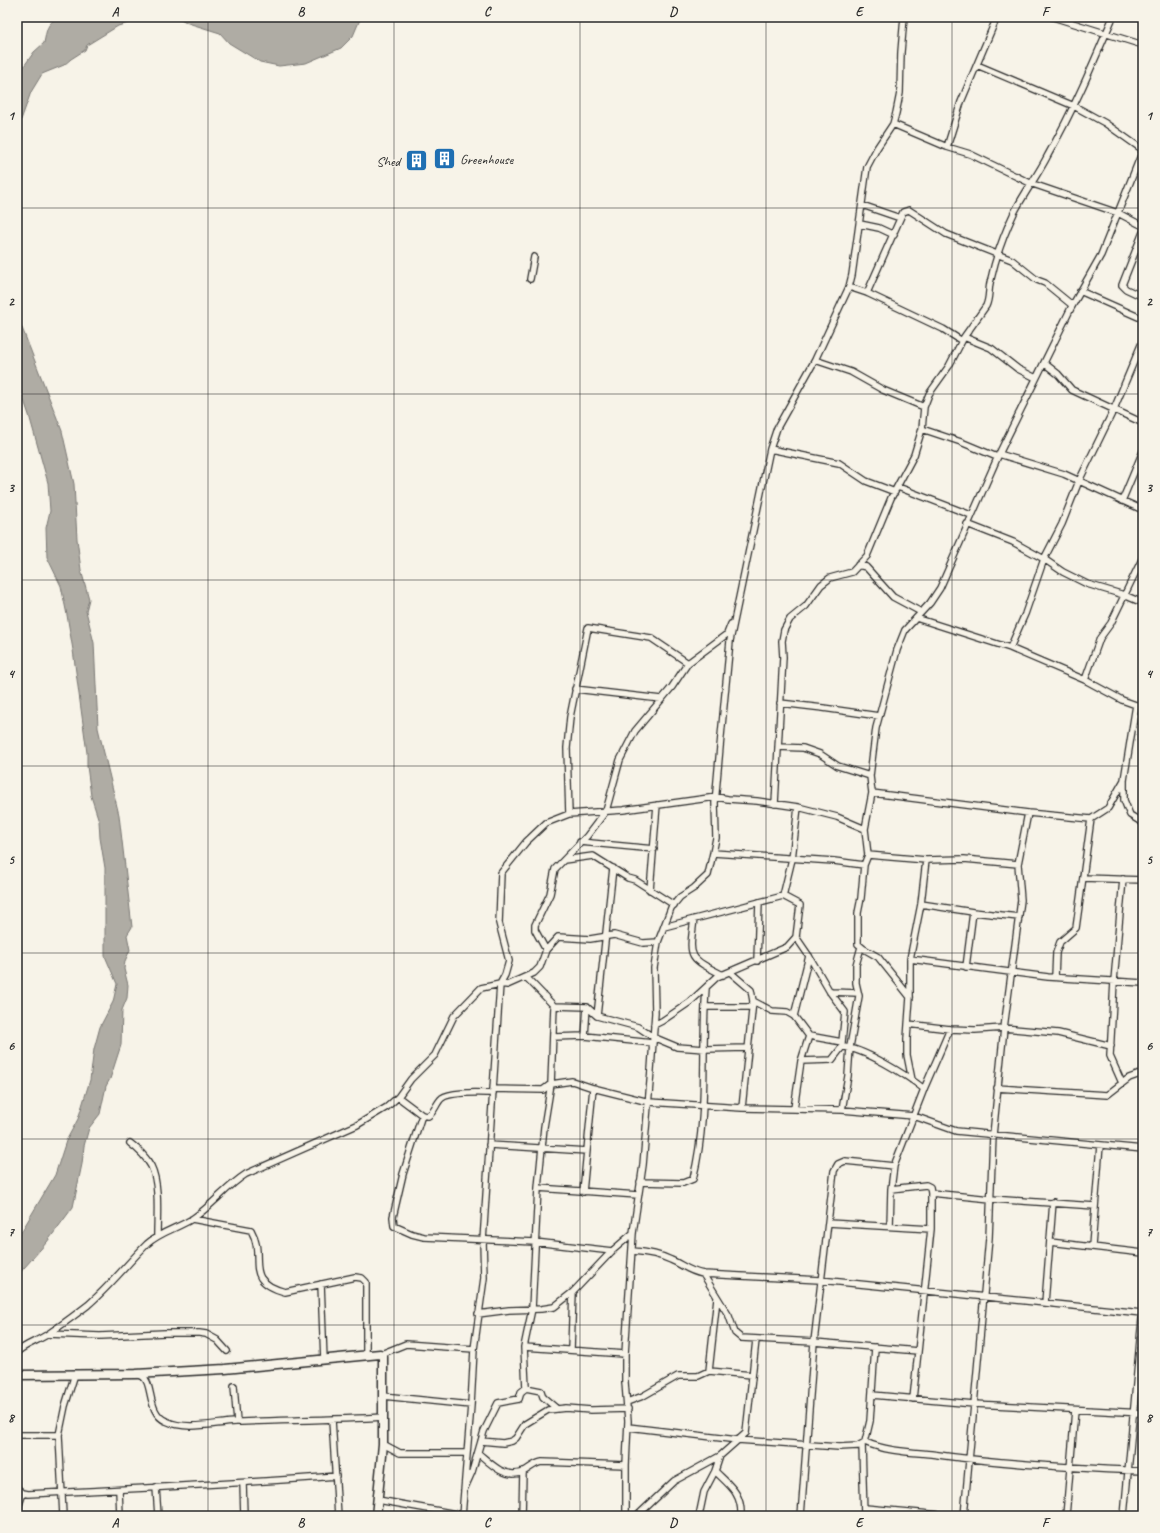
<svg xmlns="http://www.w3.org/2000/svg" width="1160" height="1533" viewBox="0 0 1160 1533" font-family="Caveat,sans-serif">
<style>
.water{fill:#afaca4;stroke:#7a7874}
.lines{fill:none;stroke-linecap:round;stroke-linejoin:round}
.street-casing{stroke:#2b2b2b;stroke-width:8}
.secondary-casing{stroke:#2b2b2b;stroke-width:11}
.street{stroke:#f7f3e8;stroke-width:5.5}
.secondary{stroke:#f7f3e8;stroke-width:8}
.grid{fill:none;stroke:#2b2b2b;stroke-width:1;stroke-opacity:0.55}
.labels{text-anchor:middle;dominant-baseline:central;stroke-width:3;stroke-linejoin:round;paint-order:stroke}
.poi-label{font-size:14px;fill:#2b2b2b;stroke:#f7f3e8;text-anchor:start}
.neatline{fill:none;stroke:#2b2b2b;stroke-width:1.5}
.grid-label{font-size:13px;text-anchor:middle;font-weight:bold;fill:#2b2b2b}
</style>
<rect width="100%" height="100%" fill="#f7f3e8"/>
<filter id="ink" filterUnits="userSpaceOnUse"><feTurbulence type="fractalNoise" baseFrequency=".025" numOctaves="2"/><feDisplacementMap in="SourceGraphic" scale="8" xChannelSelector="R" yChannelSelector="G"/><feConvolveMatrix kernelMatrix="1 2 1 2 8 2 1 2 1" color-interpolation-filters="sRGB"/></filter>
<g filter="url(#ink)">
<path class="water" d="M58,17h91l-31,9 -31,19 -2,5 -14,9 -7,6 -22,9 -11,18 -14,39v-55l17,-24 10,-9c3,-14 2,-18 14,-26z
M177,17h184l-8,19 -12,12 -35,15 -27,3 -19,-4 -31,-19 -9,-10 -32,-10z
M17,315l45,116 12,53 3,55 4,31 8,29 -3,12 8,32 4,85 21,87 13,112 -5,8 3,15 -5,11 -1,8 4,16 -1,13 -5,12 -1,35 -11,34 -4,7 -6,28 -11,14 -5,18 -2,18 -9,43 -26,35 -30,34v-37l38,-64 11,-34 12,-22 12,-39 4,-31 6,-22 13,-25 4,-18 -12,-28v-88l-5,-30 -1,-17 -8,-25 -4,-30v-13l-14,-103 -6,-35 -6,-29 -14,-29 -1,-29 4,-17 -2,-28 -19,-68 -12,-35z"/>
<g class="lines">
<defs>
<path id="street" d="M1053,17l90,28
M977,65l97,41 31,17 38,27
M893,124l54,23 23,7 60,29 88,30 25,13
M947,147l14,-45 36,-85
M862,205l38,13
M860,224l19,4 15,7
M1143,232l-21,53 4,4 17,8
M530,279l4,-22
M849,287l18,6 76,36 19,12
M1080,291l63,28
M867,293l36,-81 6,-2 37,24 66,26 25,20 8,3 27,22
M964,337l27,11 27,21 18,9
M815,360l36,12 32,18 41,17
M1044,363l14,11 14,16 71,33
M922,429l39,13 36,15
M770,449l69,14 27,18 29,11
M999,454l65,20 79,36
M898,487l73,28
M1122,501l21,-50
M967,524l46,18 31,17 19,13 24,12 37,11 19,8
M858,565l8,2 27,30 28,15
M916,618l94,30 75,32 37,20 14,5 7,1
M1010,648l15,-34 19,-55 18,-35 17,-43 35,-72 29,-69
M1085,680l15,-42 11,-15 32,-66
M575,689l86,10
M780,703l43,5 56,8
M1136,705l-12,75v20l6,15 13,8
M778,747l25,1 17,6 18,12 32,10 6,-48 21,-78 8,-20 25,-27 10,-15 59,-134 72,-146 30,-53 42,-105
M870,776l2,17 156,20 63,6 17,-11 16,-28
M872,793l-7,36 3,26 -4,10 -3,33 -3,15v31l6,5 14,8 32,40
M775,804l8,-147 -1,-16 2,-11 6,-11 16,-13 15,-21 9,-7 22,-6 15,-16 24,-58 23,-43 8,-26 2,-22 5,-13 20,-28 15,-29 22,-31c4,-8 2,-18 5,-27 5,-23 13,-45 23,-66 10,-20 24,-38 34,-58 25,-44 45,-91 65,-138
M569,814l-2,-66 3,-31 18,-89 63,10 37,25
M580,842l74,7
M713,853l121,8 30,4
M868,855l58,5 38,-1 54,5
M564,860l29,-4 35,22 7,2 39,25
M1083,878l60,2
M650,890l7,-85
M783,896l9,-37 6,-52
M921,904l52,8 46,5
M694,919c-5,39 -7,38 29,56
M796,937l13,19 21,36 15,20 -3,30
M546,950l-11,-20v-5l15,-31 5,-25 32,-33 19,-25 14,-51 15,-29 37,-44 16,-24 39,-29 4,-10
M910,959l138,18 95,6
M757,961l2,-59
M966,967l7,-55
M730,972l21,18 2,11 19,10 15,1 7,4 15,20 33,6v5c20,0 66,29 82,42
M526,977l28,29 33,1 10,9 41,11 15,10 24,10 28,2 42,-1
M1055,977l1,-24 4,-11 16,-14 15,-109
M830,992l28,1
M705,1007h47
M597,1016l16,-148
M794,1016l15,-60
M908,1024l42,5 25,1 29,-2 54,5 53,13
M654,1025l8,-4 28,-19 27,-25 70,-30 9,-10 4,-32 -17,-9 -119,31
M585,1036l2,-29
M553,1037l32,-1 68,7
M801,1061l31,-1 10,-13
M912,1080l-5,-25v-16l3,-42v-38l11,-55 5,-44
M1122,1083l-12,-27 4,-75 9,-102
M997,1088l110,7 22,-17 14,-5
M494,1089l49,1 8,-6 21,-3 21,7 56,14 93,6 100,2 72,6 42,15 187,18
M398,1097l24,18 6,1c7,-4 8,-13 14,-18 9,-7 38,-5 51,-5
M742,1108l11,-107
M794,1109l7,-48 8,-25
M842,1110l6,-34 2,-29 9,-51 -3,-13v-18l5,-18
M422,1115l-19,59 -10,43 1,9 18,8 12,3 111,5 77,9
M130,1143c8,6 16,14 21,23 9,18 6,50 6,70
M489,1145l98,6
M640,1182l43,1 10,-4c16,-64 8,-127 13,-191
M538,1188l100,7
M891,1189l35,-4 4,2 1,6v36l-18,170
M583,1192l10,-104
M931,1193l60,6 104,7
M192,1219l59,11c16,28 -10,50 34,62l70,-15 7,1 4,4v72
M828,1223l103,6
M890,1226l1,-37 3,-23 30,-77 26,-60
M1050,1242l93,11
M1092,1246l8,-101
M633,1251c13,1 26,3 38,9 12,5 17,11 32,14l117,6 322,33
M703,1274l26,42 6,17 6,5 73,4 104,9
M321,1284l3,76
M1045,1303l8,-101
M478,1314l31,-4 32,-1 13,-2 19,-15 39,-41 21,-18
M48,1334l52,2 65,-3h34l7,1 11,6 10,11
M524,1347l101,7
M571,1349l2,-57
M17,1352c9,-8 21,-11 31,-18 14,-9 27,-19 40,-29 22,-19 39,-41 59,-61 13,-12 31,-16 45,-25 20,-13 34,-32 54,-45l111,-49 30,-18 11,-10 13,-18 24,-24 19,-39 27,-28 19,-4 7,1 27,-12 6,-6 6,-17 12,-13 32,2 24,-4 29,8 15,-1
M381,1354l25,-10 68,5
M709,1371l8,-73
M139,1375c16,3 6,37 27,46 21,10 48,2 70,1 49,-2 98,-2 147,-5
M234,1386l3,36
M526,1388l-2,-41 8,-38 6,-121 6,-61 7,-43 3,-78
M872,1395l102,9 169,9
M383,1396l88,9
M627,1402l16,-6 35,-20h20l11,-5 43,4
M332,1420l6,96
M628,1427l110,13 101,7 19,-1 7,-4 5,-21 5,-74
M17,1435h42
M481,1441l22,2 9,-2 4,-3 9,-14 23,-14 18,-2 25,2 37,-1
M865,1442c20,9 44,10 66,12 70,10 141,14 212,17
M383,1444l17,9h67
M862,1444l2,72
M478,1453c11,9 25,25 42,20 8,-2 13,-10 22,-11l84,3
M715,1471c15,15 27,22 26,45
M243,1483l1,33
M156,1487l2,29
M17,1488l6,5 5,1c103,-5 206,-10 308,-18
M119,1490l1,26
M464,1490l8,-18 12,-41 14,-28 21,-4 2,-7 5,-4 15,3 2,6 13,11
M378,1500l84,15 37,-1 4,2
M865,1508l87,8
M17,1511l6,-18
M63,1516l-4,-81 6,-29 10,-32
M462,1516l9,-111 3,-56 10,-71 -1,-37 17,-257 5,-9 4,-14 -10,-38 2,-50 25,-31 20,-19 23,-9 54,-4 93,-13 12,2 29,2 41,6 39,10 28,12
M522,1516l1,-45
M626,1516v-51l2,-44 -3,-39v-28l8,-121 10,-68 8,-95 4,-57 -1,-45 4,-26 13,-34 9,-11 14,-9 14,-13 5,-22 3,-15 -1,-35 5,-56 10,-106 40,-192 7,-21 38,-68 34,-73 3,-12 15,-108 10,-19 16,-24 3,-11 4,-20 1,-41 3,-35
M637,1516l37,-35 46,-25 26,-23 10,-93
M699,1516l5,-24 11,-21 5,-15
M801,1516l13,-174 20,-171 4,-7 7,-3 49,5
M964,1516l25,-278 4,-103 11,-107 17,-128 -3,-36 10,-51
M1066,1516l9,-106
M1124,1516l19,-209"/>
<path id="secondary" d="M17,1375l119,-1 89,-5 155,-15 3,3v87l-7,72"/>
</defs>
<use href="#street" class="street-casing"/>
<use href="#secondary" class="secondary-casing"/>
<use href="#street" class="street"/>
<use href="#secondary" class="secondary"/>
</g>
</g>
<path class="grid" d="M208,17v1499M394,17v1499M580,17v1499M766,17v1499M952,17v1499M17,208h1126M17,394h1126M17,580h1126M17,766h1126M17,953h1126M17,1139h1126M17,1325h1126"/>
<defs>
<symbol id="building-square" viewBox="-11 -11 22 22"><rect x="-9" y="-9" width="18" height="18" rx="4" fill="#1f6fb2" stroke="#f7f3e8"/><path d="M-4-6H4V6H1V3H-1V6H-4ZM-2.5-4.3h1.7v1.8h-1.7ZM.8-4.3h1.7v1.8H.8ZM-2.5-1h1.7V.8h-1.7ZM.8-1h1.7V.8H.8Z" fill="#fff"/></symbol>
</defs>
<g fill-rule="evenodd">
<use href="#building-square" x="432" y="146" width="25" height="25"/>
<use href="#building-square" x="404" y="148" width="25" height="25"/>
</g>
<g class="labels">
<g class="poi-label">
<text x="460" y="159">Greenhouse</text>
<text x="400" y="161" text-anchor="end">Shed</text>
</g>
</g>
<rect width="1160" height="1533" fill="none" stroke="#f7f3e8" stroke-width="44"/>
<rect x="22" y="22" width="1116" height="1489" class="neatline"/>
<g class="grid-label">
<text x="115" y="16">A</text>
<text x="301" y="16">B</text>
<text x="487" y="16">C</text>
<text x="673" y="16">D</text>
<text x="859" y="16">E</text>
<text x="1045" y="16">F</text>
<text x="11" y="120">1</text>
<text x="1149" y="120">1</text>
<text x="11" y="306">2</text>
<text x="1149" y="306">2</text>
<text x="11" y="492">3</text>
<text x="1149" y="492">3</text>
<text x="11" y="678">4</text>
<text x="1149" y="678">4</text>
<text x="11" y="864">5</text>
<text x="1149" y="864">5</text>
<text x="11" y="1050">6</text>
<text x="1149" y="1050">6</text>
<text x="11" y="1236">7</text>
<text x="1149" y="1236">7</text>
<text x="11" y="1422">8</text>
<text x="1149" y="1422">8</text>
<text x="115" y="1527">A</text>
<text x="301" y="1527">B</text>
<text x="487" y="1527">C</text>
<text x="673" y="1527">D</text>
<text x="859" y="1527">E</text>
<text x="1045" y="1527">F</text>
</g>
</svg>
